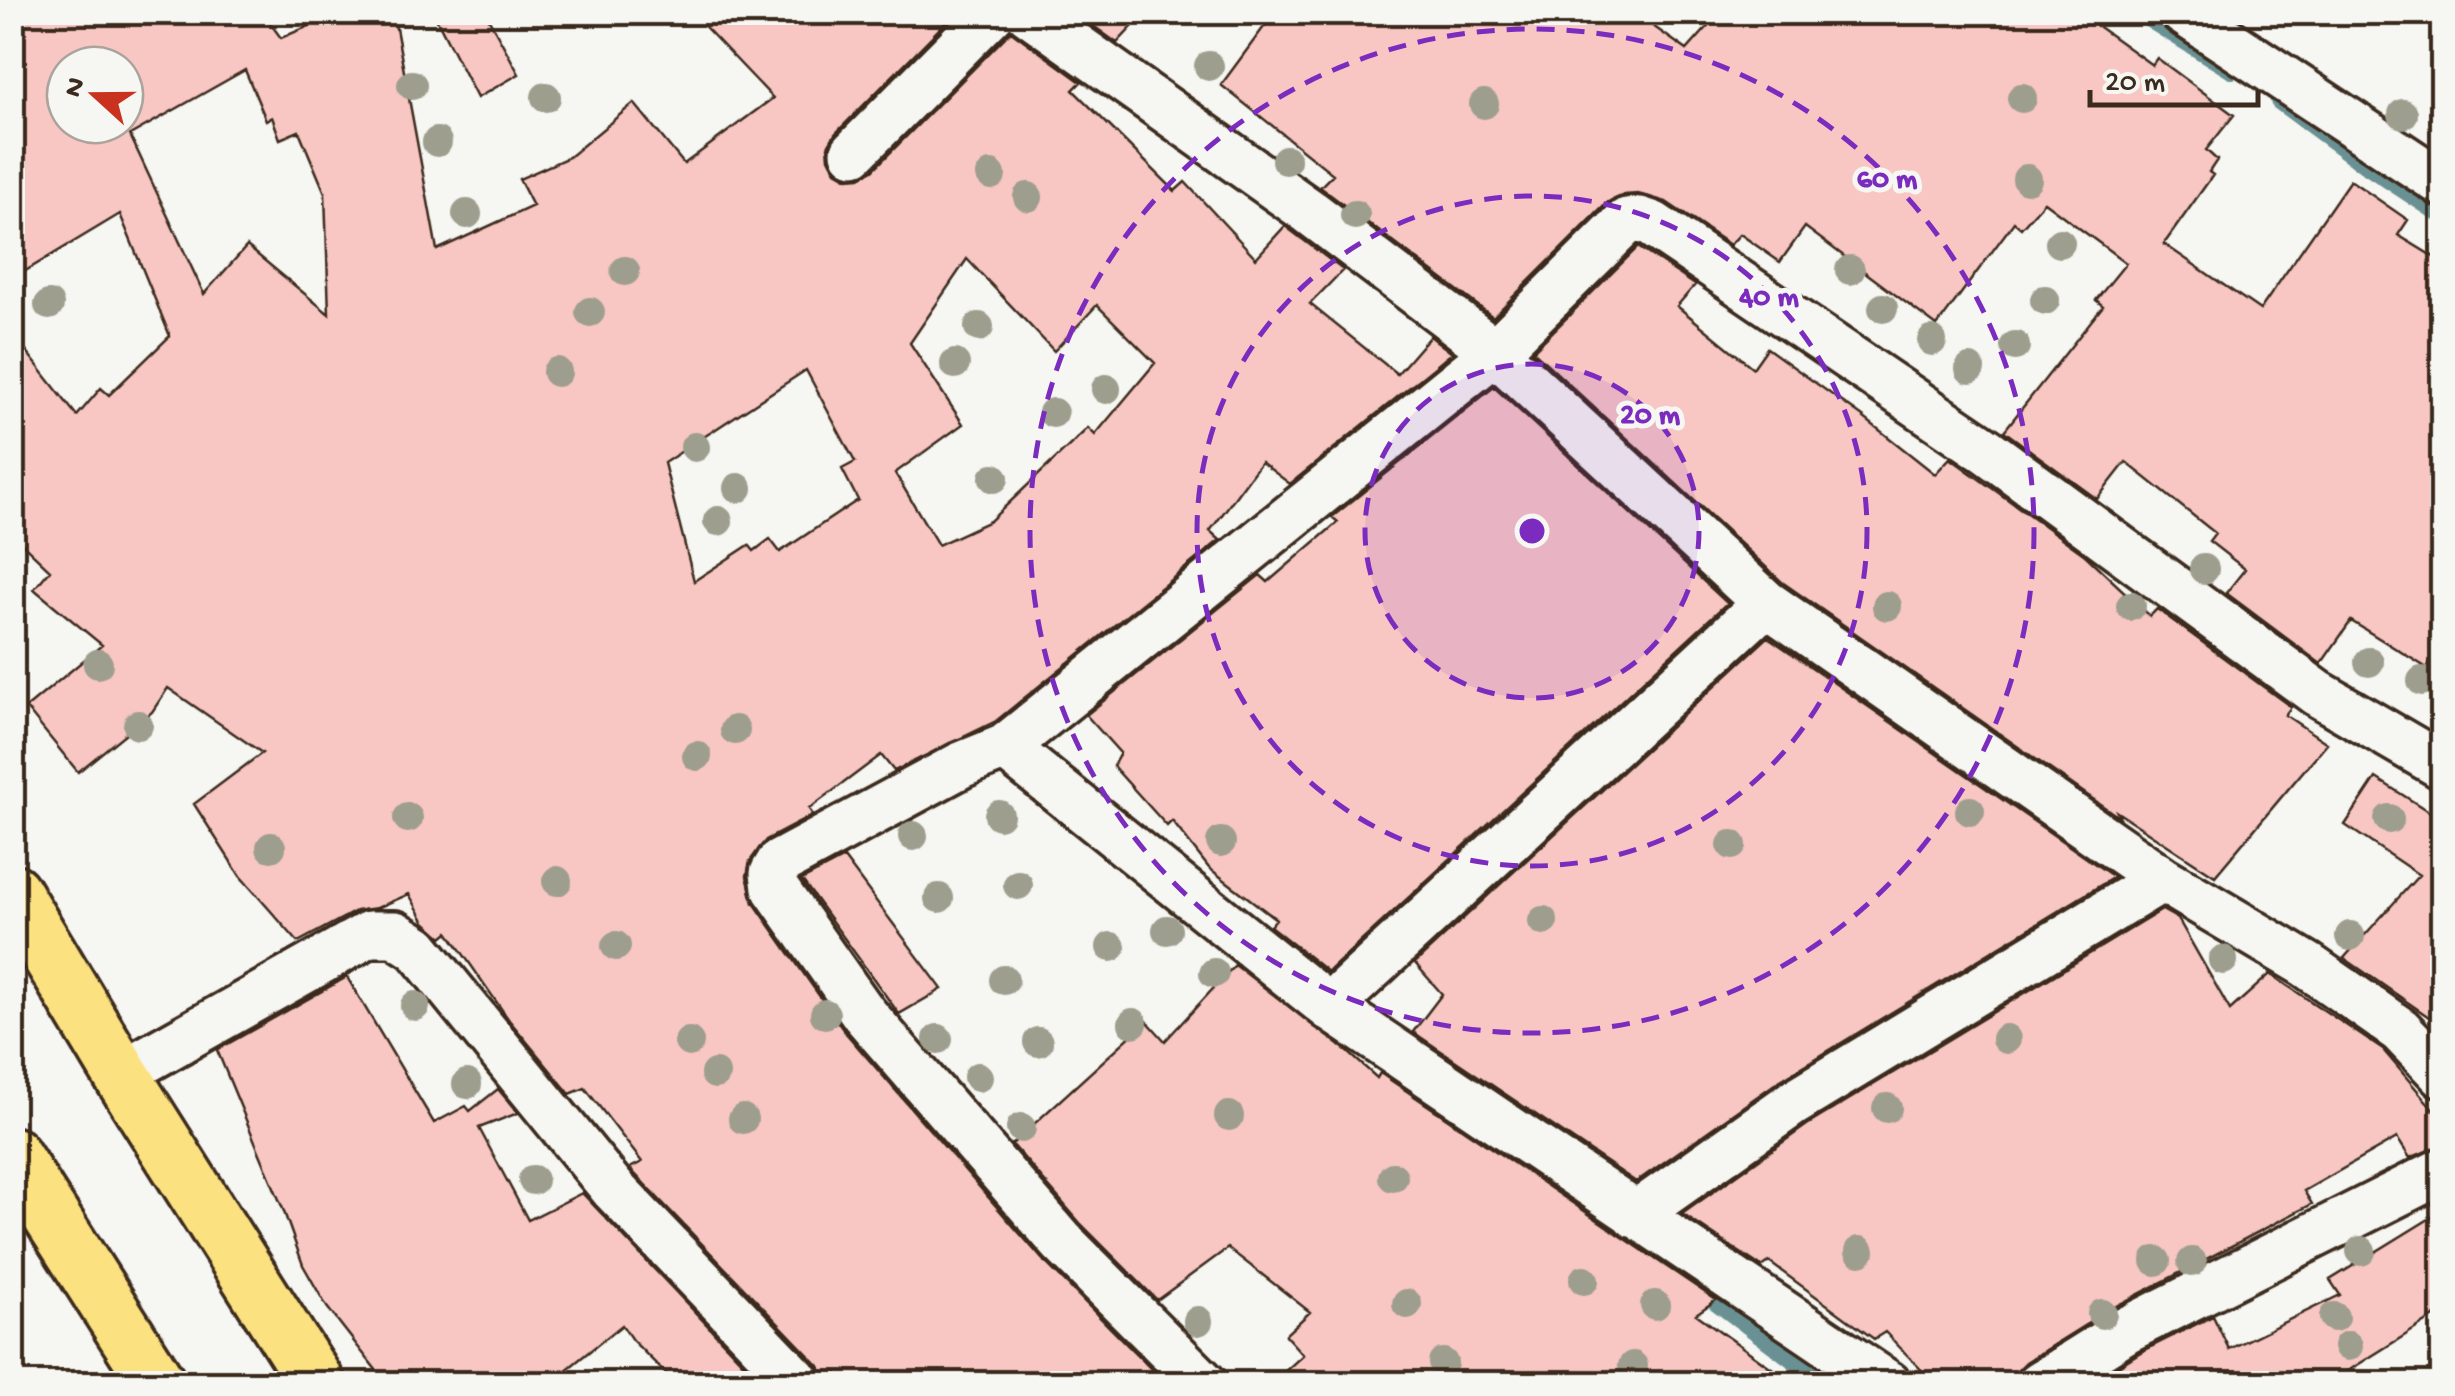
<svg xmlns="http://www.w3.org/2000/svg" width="2455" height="1396" viewBox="0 0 2455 1396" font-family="'Gochi Hand',sans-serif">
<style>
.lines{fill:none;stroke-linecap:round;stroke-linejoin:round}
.stream{stroke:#699194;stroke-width:18}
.building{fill:#f8c7c3;stroke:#3b2a1e;stroke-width:2.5;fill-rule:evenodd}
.minor-casing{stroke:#3b2a1e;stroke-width:52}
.primary-casing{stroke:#3b2a1e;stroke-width:62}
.minor{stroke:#f6f6f2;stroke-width:45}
.primary{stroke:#fbe180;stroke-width:55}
.tree{fill:#9e9e8e}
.ring{fill:none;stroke:#7b2cbf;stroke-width:5;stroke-dasharray:18 12}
.centre{fill:#7b2cbf;stroke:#f6f6f2;stroke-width:5}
.ring-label{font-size:30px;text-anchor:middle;font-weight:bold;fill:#7b2cbf;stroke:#f6f6f2;stroke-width:10;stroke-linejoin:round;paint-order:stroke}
</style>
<rect width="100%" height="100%" fill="#f6f6f2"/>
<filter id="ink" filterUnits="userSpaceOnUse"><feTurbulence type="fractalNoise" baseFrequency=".01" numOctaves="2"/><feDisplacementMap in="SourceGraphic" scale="20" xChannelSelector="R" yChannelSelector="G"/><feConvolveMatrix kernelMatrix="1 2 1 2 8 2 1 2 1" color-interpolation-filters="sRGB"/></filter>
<g filter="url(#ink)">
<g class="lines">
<path class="stream" d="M2138,12l94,58
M2279,101l84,62 79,52
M1638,1243l188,141"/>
</g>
<path class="building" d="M12,12h250l19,26 61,-26h51l44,238 96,-44 -14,-27 50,-22 65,-54 50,61 89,-66 -82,-86h265l-121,122 -7,12 1,12 7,13 12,7 12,-1 13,-7 138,-139 70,51 -8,8 102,101 10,-9 71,76 29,-32 58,44 -33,34 87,70 33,-38 22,17 -162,131 -29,-22 -51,69 10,9 -224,181 -102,50 -13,-16 -72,54 4,6 -47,25 -16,21 -3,15 7,27 90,128 198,228 124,125h-325l-4,-11 -11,8 -7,-15 -185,-193 -4,-5 12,-6 -57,-74 -15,6 -61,-74 -61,-88 -6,5 -17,-15 -16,-28 -32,14 -21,3 -58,31 -58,-66 -46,-72 68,-51 -94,-65 -16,24 -74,60 -52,-64 76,-63 -68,-56 16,-19 -38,-36v-201l65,83 24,-28 8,7 61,-59 -50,-122 -108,65zM65,65h60v60h-60zM245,70l21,50 6,-3 8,22 19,-8 26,62 4,121 -82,-68 -43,48 -74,-159zM967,259l87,92 43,-46 58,58 -60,72 -7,-7 -98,93 -52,24 -43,-72 68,-49 -53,-81zM806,370l49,92 -13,7 16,31 -78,52 -10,-13 -16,12 -5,-6 -55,36 -30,-118z
M433,12h52l34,62 -42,24z
M1074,12h72l-29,31z
M1275,12h358l54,38 34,-38h357l74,53 5,-7 77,57 -28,35 11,10 -8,12 4,3 -49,69 96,66 90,-130 58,40 -10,15 44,27v382l-15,24 -76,-47 -30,43 -95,-71 19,-24 -36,-28 6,-8 -89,-71 -29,37 -93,-68 99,-125 -7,-6 30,-37 -82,-61 -23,26 -7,-6 -77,104 -132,-99 -25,35 -40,-28 -10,11 -64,-43 -28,-8 -14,1 -16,7 -115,115 -173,-130 13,-13 -112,-89z
M1638,247l57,38 -18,21 76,62 14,-20 96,69 72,57 15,-16 135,97 65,61 7,-7 134,98 -6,8 42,28 -112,133 -98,-64 3,6 -338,-236 -249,-231z
M1494,387l233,216 -399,369 -58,-46 6,-7 -67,-51 -37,-47 -5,5 -54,-60 7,-13 -34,-38 174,-140 8,7 70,-60 -6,-5z
M1768,637l346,240 -335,204 -143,101 -223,-150 29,-38 -27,-31z
M2376,778l66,42v206l-98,-68 75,-83 -74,-50z
M844,858l98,131 -43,25 -97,-134z
M2162,910l16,9 52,91 40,-36 113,76 57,67 2,28 -32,13 -13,-20 -93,53 8,13 -198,103 -88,55 -9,9 -3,13h-79l-50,-52 -11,7 -105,-77 -7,5 -80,-53 125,-89z
M1235,965l112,86 30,27 3,-5 336,227 -20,14 98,70h-523l32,-29 -18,-20 25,-23 -82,-64 -71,52 -76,-76 -69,-80 135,-123 18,20z
M347,977l87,146 32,-17 4,5 28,-22 20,24 -39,15 49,92 54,-27 181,191h-87l-44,-44 -10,-15 -73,59h-162l-60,-77 -24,-42 -20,-56 -66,-159z
M2442,1211v101l-115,72h-237l49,-31 74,-37 16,33 111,-54 -10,-15z"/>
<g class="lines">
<defs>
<path id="minor" d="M1028,12l282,200 185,140 271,251 396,276 145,86 93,65 42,44
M2183,12l259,171
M854,152l139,-140
M1005,747l324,260 559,377
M1329,1007l437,-404
M121,1074l248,-140h26l22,14 197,242 186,194
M1635,1215l158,-112 369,-224
M1204,1384l-142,-142 -198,-228 -89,-126 -2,-15 6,-10 182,-98 44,-18 490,-395 132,-131 13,-1 12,4 335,227 330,242 125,73
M2040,1384l86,-54 316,-159"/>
<path id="primary" d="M12,892l109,182 196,310
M12,1155l146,229"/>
</defs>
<use href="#minor" class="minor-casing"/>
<use href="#primary" class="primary-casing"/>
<use href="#minor" class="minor"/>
<use href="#primary" class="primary"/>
</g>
<g class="tree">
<circle cx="1209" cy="66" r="15"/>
<circle cx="412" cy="85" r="15"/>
<circle cx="546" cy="97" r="15"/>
<circle cx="2022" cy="98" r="15"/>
<circle cx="1484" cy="104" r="15"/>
<circle cx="2403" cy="114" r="15"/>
<circle cx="437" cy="142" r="15"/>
<circle cx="1286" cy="160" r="15"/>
<circle cx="991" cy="175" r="15"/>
<circle cx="2027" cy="179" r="15"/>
<circle cx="1028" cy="197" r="15"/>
<circle cx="467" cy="214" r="15"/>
<circle cx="1355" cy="215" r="15"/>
<circle cx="2060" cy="243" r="15"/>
<circle cx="1850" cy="270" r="15"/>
<circle cx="625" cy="271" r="15"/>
<circle cx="2045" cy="300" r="15"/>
<circle cx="49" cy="305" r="15"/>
<circle cx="1883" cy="308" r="15"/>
<circle cx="590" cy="312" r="15"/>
<circle cx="979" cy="327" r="15"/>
<circle cx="1932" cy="341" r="15"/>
<circle cx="2015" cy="346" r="15"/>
<circle cx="955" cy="364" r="15"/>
<circle cx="1970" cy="369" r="15"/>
<circle cx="557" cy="372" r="15"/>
<circle cx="1106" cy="389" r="15"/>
<circle cx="1053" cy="413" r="15"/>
<circle cx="695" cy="447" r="15"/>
<circle cx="994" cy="478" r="15"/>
<circle cx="738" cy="488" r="15"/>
<circle cx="718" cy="521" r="15"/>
<circle cx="2204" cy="569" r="15"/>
<circle cx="1887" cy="606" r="15"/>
<circle cx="2131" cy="606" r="15"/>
<circle cx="2369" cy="662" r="15"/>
<circle cx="98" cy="664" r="15"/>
<circle cx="2422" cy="681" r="15"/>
<circle cx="138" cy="725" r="15"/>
<circle cx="735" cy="730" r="15"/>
<circle cx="697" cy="756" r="15"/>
<circle cx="1970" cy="811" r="15"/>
<circle cx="999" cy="815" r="15"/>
<circle cx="408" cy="818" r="15"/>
<circle cx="2389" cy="819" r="15"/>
<circle cx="913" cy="836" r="15"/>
<circle cx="1221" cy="842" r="15"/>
<circle cx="1732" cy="845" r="15"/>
<circle cx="271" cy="847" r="15"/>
<circle cx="557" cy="881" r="15"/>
<circle cx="1018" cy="885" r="15"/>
<circle cx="939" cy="898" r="15"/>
<circle cx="1543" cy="921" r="15"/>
<circle cx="1167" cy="930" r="15"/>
<circle cx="2350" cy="936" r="15"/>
<circle cx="616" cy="946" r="15"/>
<circle cx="1111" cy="947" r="15"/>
<circle cx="2223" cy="960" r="15"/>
<circle cx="1214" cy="973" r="15"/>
<circle cx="1004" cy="980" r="15"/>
<circle cx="415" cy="1006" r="15"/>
<circle cx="825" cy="1014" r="15"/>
<circle cx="1133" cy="1023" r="15"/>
<circle cx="938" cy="1039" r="15"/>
<circle cx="2006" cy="1039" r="15"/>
<circle cx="689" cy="1042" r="15"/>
<circle cx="1038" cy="1042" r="15"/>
<circle cx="715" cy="1074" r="15"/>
<circle cx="978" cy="1077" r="15"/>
<circle cx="467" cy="1084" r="15"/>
<circle cx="1887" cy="1108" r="15"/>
<circle cx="1229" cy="1116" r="15"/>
<circle cx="743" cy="1119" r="15"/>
<circle cx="1021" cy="1128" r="15"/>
<circle cx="1393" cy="1177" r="15"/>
<circle cx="533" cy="1180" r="15"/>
<circle cx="1860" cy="1251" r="15"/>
<circle cx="2361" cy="1251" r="15"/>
<circle cx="2156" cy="1261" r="15"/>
<circle cx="2192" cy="1262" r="15"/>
<circle cx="1584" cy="1280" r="15"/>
<circle cx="1407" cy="1304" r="15"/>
<circle cx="1655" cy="1305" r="15"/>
<circle cx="2102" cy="1314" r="15"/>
<circle cx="2334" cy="1317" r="15"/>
<circle cx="1198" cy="1321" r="15"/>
<circle cx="2348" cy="1346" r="15"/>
<circle cx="1443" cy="1363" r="15"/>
<circle cx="1633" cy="1366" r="15"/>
</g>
</g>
<circle cx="1532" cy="531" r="167" fill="#7b2cbf" fill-opacity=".12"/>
<g class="ring">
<circle cx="1532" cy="531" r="167"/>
<circle cx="1532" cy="531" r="335"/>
<circle cx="1532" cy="531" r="502"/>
</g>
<circle cx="1532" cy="531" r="15" class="centre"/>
<g class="ring-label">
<text x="1887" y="187">60 m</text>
<text x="1769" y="305">40 m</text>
<text x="1650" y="423">20 m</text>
</g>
<rect width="2455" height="1396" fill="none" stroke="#f6f6f2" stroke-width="50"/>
<rect x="25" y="25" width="2405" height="1346" fill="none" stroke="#3b2a1e" stroke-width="4" filter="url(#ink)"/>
<g transform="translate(95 95) rotate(291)"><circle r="48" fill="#f6f6f2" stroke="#aba49d" stroke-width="2.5"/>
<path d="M0-8L18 38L0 25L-18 38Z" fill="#c8321e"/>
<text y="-15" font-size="28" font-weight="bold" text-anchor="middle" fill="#3b2a1e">N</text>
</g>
<path d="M2090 90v15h168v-15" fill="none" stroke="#3b2a1e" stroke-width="5"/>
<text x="2105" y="90" font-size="30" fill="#3b2a1e" stroke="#f6f6f2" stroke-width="8" paint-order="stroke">20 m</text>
</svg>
